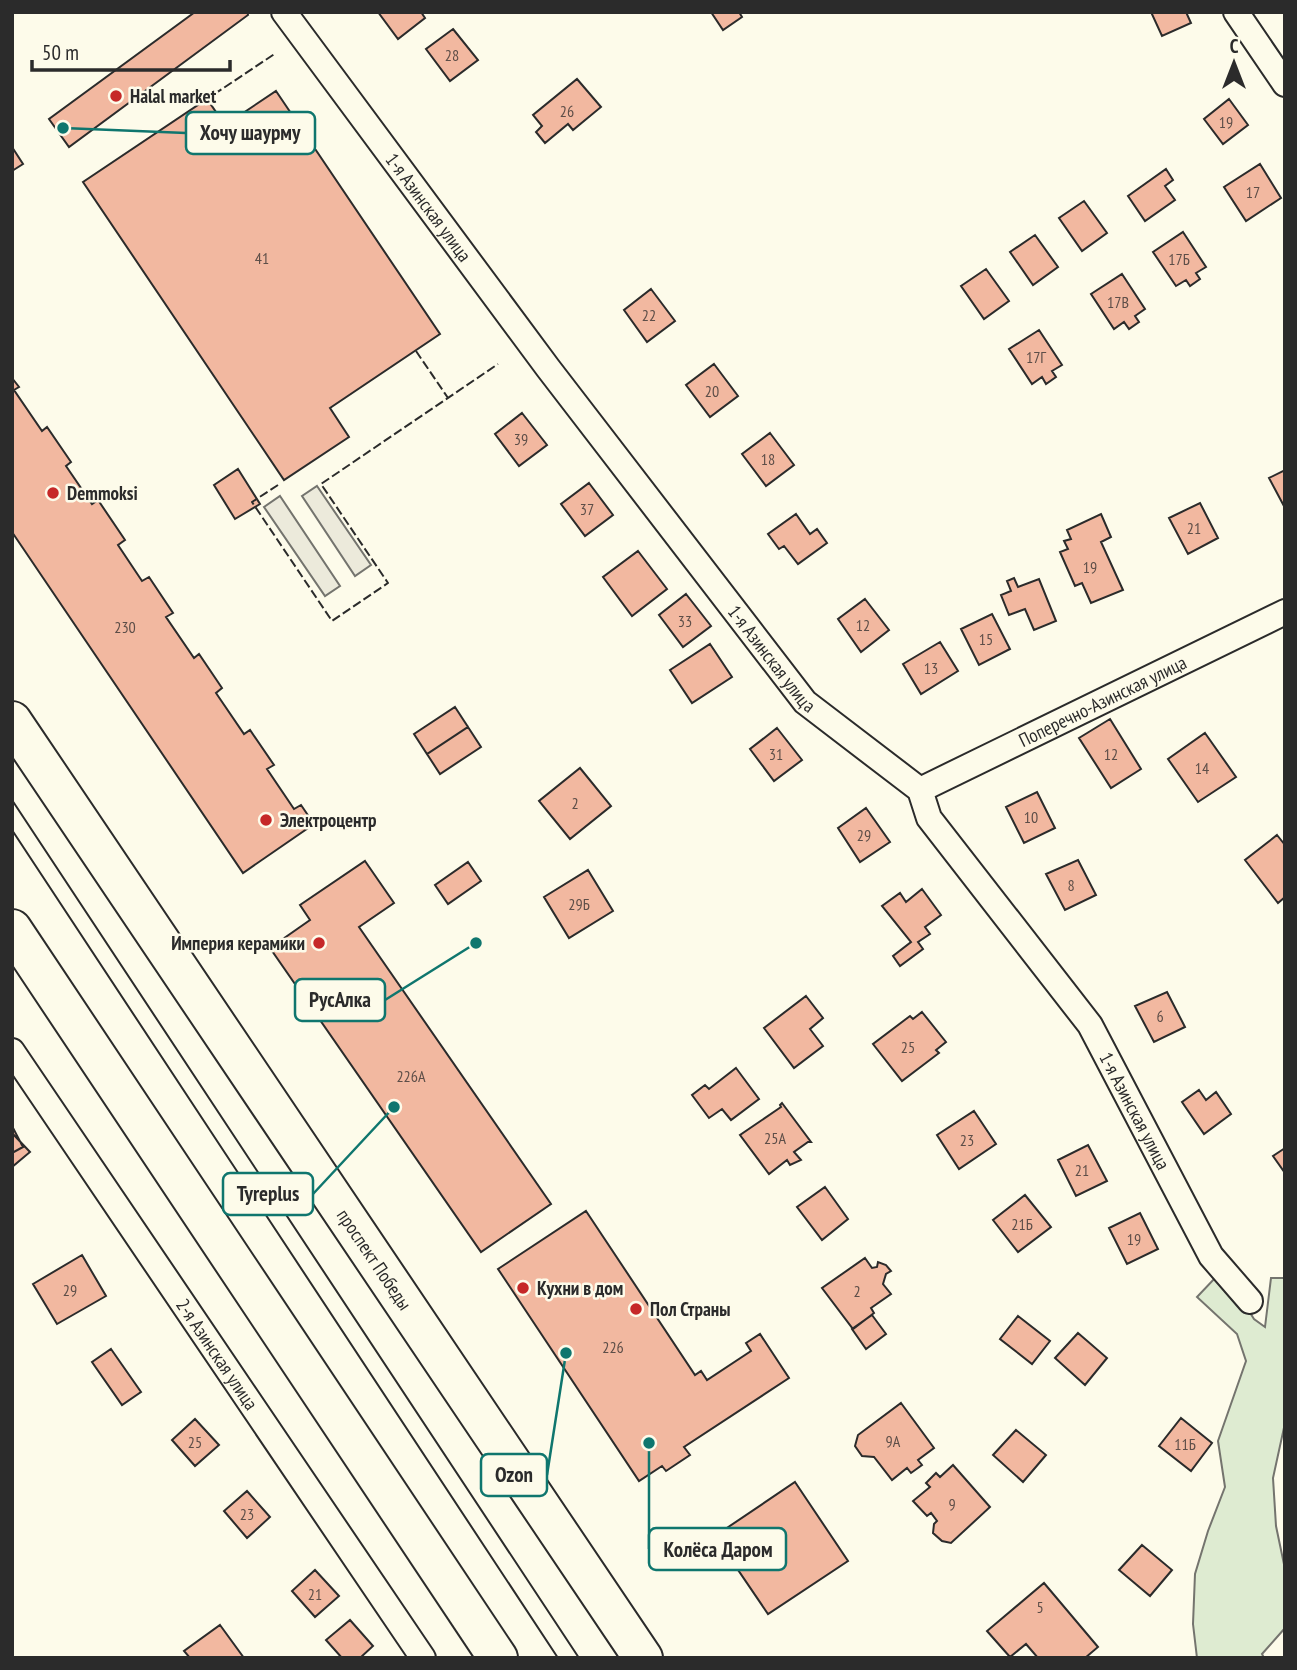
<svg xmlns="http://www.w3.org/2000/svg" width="1297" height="1670" viewBox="0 0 1297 1670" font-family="'PT Sans Narrow',sans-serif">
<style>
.green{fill:#deebd1;stroke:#74746e;stroke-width:2}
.parking{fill:#eceadb;stroke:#74746e;stroke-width:2}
.building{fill:#f2b8a0;stroke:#2b2b2b;stroke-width:2}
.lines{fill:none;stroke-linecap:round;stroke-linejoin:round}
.street-casing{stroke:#2b2b2b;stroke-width:28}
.primary-casing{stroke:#2b2b2b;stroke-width:42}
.street{stroke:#fdfbea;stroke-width:24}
.primary{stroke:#fdfbea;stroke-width:38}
.tram{stroke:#2b2b2b;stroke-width:2}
.fence{stroke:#2b2b2b;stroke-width:2;stroke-dasharray:9 3.5;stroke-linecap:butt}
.poi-dot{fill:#c62828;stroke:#fdfbea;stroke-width:2.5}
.labels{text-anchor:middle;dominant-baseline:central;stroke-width:5;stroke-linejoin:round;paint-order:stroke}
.number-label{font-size:16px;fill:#5d4e48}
.poi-label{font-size:19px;font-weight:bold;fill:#2b2b2b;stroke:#fdfbea;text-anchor:start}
.street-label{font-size:19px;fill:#2b2b2b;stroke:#fdfbea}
.leader{fill:none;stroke:#0f766e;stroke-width:2.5}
.callout-dot{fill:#0f766e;stroke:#fdfbea;stroke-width:2.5}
.callout{fill:#fdfbea;stroke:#0f766e;stroke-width:2.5}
.callout-label{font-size:21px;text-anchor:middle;font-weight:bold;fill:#2b2b2b}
</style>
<rect width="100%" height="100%" fill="#fdfbea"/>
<path class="green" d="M1215,1278l22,14 17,27 11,8 6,-49h14v145l-12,55 3,48 9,43v59l-23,26 2,4h-67l-4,-34 2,-50 13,-43 17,-44 -7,-46 28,-80 -9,-27 -40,-37z"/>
<path class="parking" d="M317,486l54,79 -16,11 -53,-80z
M280,496l60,90 -15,10 -61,-89z"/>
<path class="building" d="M195,12h52l1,3 -179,132 -20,-28z
M378,12h43l4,6 -27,21z
M711,12h28l3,5 -19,13z
M1151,12h35l5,11 -29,13z
M453,29l25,31 -28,21 -24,-32z
M577,79l24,28 -28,23 -5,-6 -23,19 -9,-11 6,-6 -9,-11z
M276,91l164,243 -110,74 19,29 -65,43 -201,-298 124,-83 18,26z
M1229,99l19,26 -25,19 -19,-25z
M12,147l11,17 -11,7z
M1260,164l21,34 -35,23 -22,-34z
M1166,169l7,11 -8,6 10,14 -30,21 -17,-25z
M1084,201l23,32 -25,18 -23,-33z
M1183,232l23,35 -10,6 4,6 -10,7 -4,-6 -10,6 -23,-34z
M1035,235l23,32 -25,18 -23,-33z
M986,269l23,32 -25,18 -23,-33z
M1122,274l23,35 -10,7 4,6 -10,7 -5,-7 -10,7 -23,-35z
M651,289l24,32 -28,21 -23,-32z
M1039,330l23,35 -10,6 4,6 -10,7 -4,-7 -10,7 -23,-35z
M714,364l24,32 -28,21 -24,-32z
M12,378l7,9 -5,3 28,41 5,-4 24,35 -5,4 26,38 6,-4 27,40 -7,5 24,36 7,-4 24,36 -7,4 28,41 5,-4 23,34 -6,5 28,41 6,-4 24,35 -7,4 27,40 7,-4 13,19 -71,49 -231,-341z
M522,413l25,32 -28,21 -24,-32z
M770,433l24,32 -28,21 -24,-32z
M238,469l22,35 -25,15 -21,-34z
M1285,470v38l-16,-30z
M589,483l24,32 -28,21 -24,-32z
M1200,503l18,35 -30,16 -19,-36z
M796,514l14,20 7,-5 10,14 -29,21 -14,-18 -5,3 -11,-15z
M1101,514l10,23 -10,5 22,48 -32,13 -9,-20 -7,3 -15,-34 8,-3 -4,-8 7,-2 -4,-9z
M638,551l29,38 -35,27 -29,-39z
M1014,578l4,9 21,-8 17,42 -22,9 -9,-21 -16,6 -8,-20 10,-4 -4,-10z
M686,594l25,32 -28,21 -24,-32z
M865,599l24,31 -28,22 -23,-33z
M992,614l18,35 -31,16 -18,-36z
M940,642l18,29 -37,23 -18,-30z
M710,644l22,33 -40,26 -22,-33z
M455,707l13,20 -41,27 -13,-20z
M1110,719l31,50 -30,19 -32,-50z
M468,727l13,20 -41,27 -13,-20z
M777,728l25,32 -28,21 -24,-32z
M1205,733l31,44 -38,25 -30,-43z
M580,768l31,38 -41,33 -31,-38z
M1037,792l18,36 -31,15 -18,-36z
M866,808l24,34 -30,20 -22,-34z
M1277,835l8,10v52l-7,6 -33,-43z
M1078,860l18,35 -31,15 -19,-36z
M365,861l29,42 -35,24 192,277 -70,48 -211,-304 40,-28 -10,-15z
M468,862l13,19 -33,23 -13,-19z
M588,870l25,41 -44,27 -25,-41z
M922,889l19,26 -16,12 5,7 -12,8 5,7 -23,17 -7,-10 18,-14 -29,-36 18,-13 6,9z
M1167,992l18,35 -31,15 -19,-36z
M806,996l17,22 -13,11 13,17 -29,22 -30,-40z
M922,1012l24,30 -10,8 3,3 -37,28 -29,-37 37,-28 3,3z
M736,1068l23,31 -28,21 -9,-11 -13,9 -17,-23 13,-10 4,4z
M1199,1090l7,10 10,-8 15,22 -27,20 -22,-32z
M782,1103l29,39h-3l-14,10 7,8 -11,5 -3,-5 -18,14 -29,-39 41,-28 -1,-2z
M974,1111l22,33 -37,25 -22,-34z
M12,1126l11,21 -11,6z
M12,1133l18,19 -18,15z
M1088,1145l19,36 -31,15 -18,-36z
M1285,1148v25l-12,-17z
M825,1187l23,32 -26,21 -25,-33z
M1025,1195l26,32 -33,25 -25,-32z
M586,1211l109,164 6,-4 6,9 44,-29 -5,-8 14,-9 29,44 -105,69 6,8 -24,16 -4,-5 -23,15 -141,-212z
M1140,1213l18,36 -31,15 -18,-36z
M82,1255l24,41 -49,28 -24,-40z
M865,1258l7,10 5,-1 1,-5 8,3 5,6 -5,3 -3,10 8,10 -20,14 3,5 -21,16 -31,-41z
M872,1315l14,19 -20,15 -14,-20z
M1018,1316l32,25 -18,23 -32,-25z
M1078,1333l29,25 -22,27 -30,-27z
M111,1349l30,43 -19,13 -30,-43z
M901,1403l33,45 -16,12 4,5 -11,8 -4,-5 -15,12 -18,-23 -12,-1 -7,-10 3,-11z
M1181,1418l31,25 -21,28 -32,-25z
M195,1419l24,26 -24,21 -23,-26z
M1016,1430l30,25 -23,27 -30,-27z
M953,1465l37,42 -39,36 -9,-2 -9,-8 1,-9 3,-3 -6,-8 -4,3 -14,-15 17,-14 -4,-4 10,-10 4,4z
M795,1482l53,79 -80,53 -53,-78z
M247,1491l23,26 -23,21 -23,-27z
M1142,1545l30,25 -22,26 -31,-26z
M315,1570l24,26 -24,21 -23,-26z
M1044,1583l54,64 -13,11h-47l-12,-14 -16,13 -23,-26z
M350,1620l23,26 -13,12h-18l-16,-18z
M220,1625l24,33h-54l-6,-7z"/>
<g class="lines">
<defs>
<g id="street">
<path id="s1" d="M284,12l264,356 257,334 115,88 9,28 161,207 121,231 39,45"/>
<path d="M1236,12l49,72"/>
<path id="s2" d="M920,790l365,-178"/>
<path id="s3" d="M12,1051l411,607"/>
</g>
<g id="primary">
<path id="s4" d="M12,721l631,937"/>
<path d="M12,929l486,729"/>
</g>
</defs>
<use href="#street" class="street-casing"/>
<use href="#primary" class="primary-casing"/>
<use href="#street" class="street"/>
<use href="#primary" class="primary"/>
<path class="tram" d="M12,800l567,858
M12,830l546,828"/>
<path class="fence" d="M210,102l-3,-3 69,-46
M416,351l32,47
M278,485l-26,17 80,119 56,-38 -67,-99 177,-120"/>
</g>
<g class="poi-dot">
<circle cx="116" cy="96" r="7"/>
<circle cx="53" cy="493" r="7"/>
<circle cx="266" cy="820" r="7"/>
<circle cx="319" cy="943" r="7"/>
<circle cx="523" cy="1288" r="7"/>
<circle cx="636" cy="1309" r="7"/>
</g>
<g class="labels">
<g class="number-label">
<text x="452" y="55">28</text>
<text x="567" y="111">26</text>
<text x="1226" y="122">19</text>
<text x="1253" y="192">17</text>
<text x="262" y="258">41</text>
<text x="1179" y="259">17Б</text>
<text x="1118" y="302">17В</text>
<text x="649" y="315">22</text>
<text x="1036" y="357">17Г</text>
<text x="712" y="391">20</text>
<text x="521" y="439">39</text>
<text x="768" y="459">18</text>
<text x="587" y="509">37</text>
<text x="1194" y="528">21</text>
<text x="1090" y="567">19</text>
<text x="685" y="621">33</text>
<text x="863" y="625">12</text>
<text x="125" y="627">230</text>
<text x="986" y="639">15</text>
<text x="931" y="668">13</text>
<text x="776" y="754">31</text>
<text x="1111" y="754">12</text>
<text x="1202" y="768">14</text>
<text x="575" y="803">2</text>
<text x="1031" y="817">10</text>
<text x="864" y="835">29</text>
<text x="1071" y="885">8</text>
<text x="579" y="904">29Б</text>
<text x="1160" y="1016">6</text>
<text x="908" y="1047">25</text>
<text x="411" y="1076">226А</text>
<text x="775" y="1138">25А</text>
<text x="967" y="1140">23</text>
<text x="1082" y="1170">21</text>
<text x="1022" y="1224">21Б</text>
<text x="1134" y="1239">19</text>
<text x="70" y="1290">29</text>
<text x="857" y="1291">2</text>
<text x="613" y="1347">226</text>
<text x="893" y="1441">9А</text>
<text x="195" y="1442">25</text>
<text x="1185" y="1444">11Б</text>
<text x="952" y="1504">9</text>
<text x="247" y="1514">23</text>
<text x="315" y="1594">21</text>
<text x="1040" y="1607">5</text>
</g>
<g class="poi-label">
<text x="130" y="96">Halal market</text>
<text x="67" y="493">Demmoksi</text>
<text x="280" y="820">Электроцентр</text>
<text x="305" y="943" text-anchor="end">Империя керамики</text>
<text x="537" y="1288">Кухни в дом</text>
<text x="650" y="1309">Пол Страны</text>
</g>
<g class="street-label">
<text stroke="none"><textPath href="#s1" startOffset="243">1-я Азинская улица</textPath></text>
<text stroke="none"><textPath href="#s1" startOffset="810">1-я Азинская улица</textPath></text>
<text stroke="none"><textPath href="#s2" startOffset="203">Поперечно-Азинская улица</textPath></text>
<text stroke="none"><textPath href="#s1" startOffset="1398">1-я Азинская улица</textPath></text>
<text stroke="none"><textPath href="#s4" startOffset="649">проспект Победы</textPath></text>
<text stroke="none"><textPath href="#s3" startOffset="366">2-я Азинская улица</textPath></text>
</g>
</g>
<path class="leader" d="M63 128L186 133M476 943L385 1000M394 1107L313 1194M566 1353L547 1475M649 1443L649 1549"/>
<g class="callout-dot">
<circle cx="63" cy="128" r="7"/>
<circle cx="476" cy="943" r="7"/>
<circle cx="394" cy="1107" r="7"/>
<circle cx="566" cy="1353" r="7"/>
<circle cx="649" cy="1443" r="7"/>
</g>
<g class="callout">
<rect x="186" y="112" width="129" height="42" rx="7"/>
<rect x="295" y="979" width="90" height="42" rx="7"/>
<rect x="223" y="1173" width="90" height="42" rx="7"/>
<rect x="481" y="1454" width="66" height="42" rx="7"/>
<rect x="649" y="1528" width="137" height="42" rx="7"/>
</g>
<g class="callout-label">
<text x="250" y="140">Хочу шаурму</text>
<text x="340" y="1007">РусАлка</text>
<text x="268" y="1201">Tyreplus</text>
<text x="514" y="1482">Ozon</text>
<text x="718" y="1557">Колёса Даром</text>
</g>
<rect width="1297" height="1670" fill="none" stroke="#2b2b2b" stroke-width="28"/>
<g transform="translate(1234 63)" stroke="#fdfbea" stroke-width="5" paint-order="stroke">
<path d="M0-5L12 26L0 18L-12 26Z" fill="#2b2b2b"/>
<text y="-10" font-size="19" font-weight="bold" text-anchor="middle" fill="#2b2b2b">С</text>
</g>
<path d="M32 60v10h198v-10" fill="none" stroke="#2b2b2b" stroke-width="3.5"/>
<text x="42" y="60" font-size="21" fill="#2b2b2b" stroke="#fdfbea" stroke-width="5" paint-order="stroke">50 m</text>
</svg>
